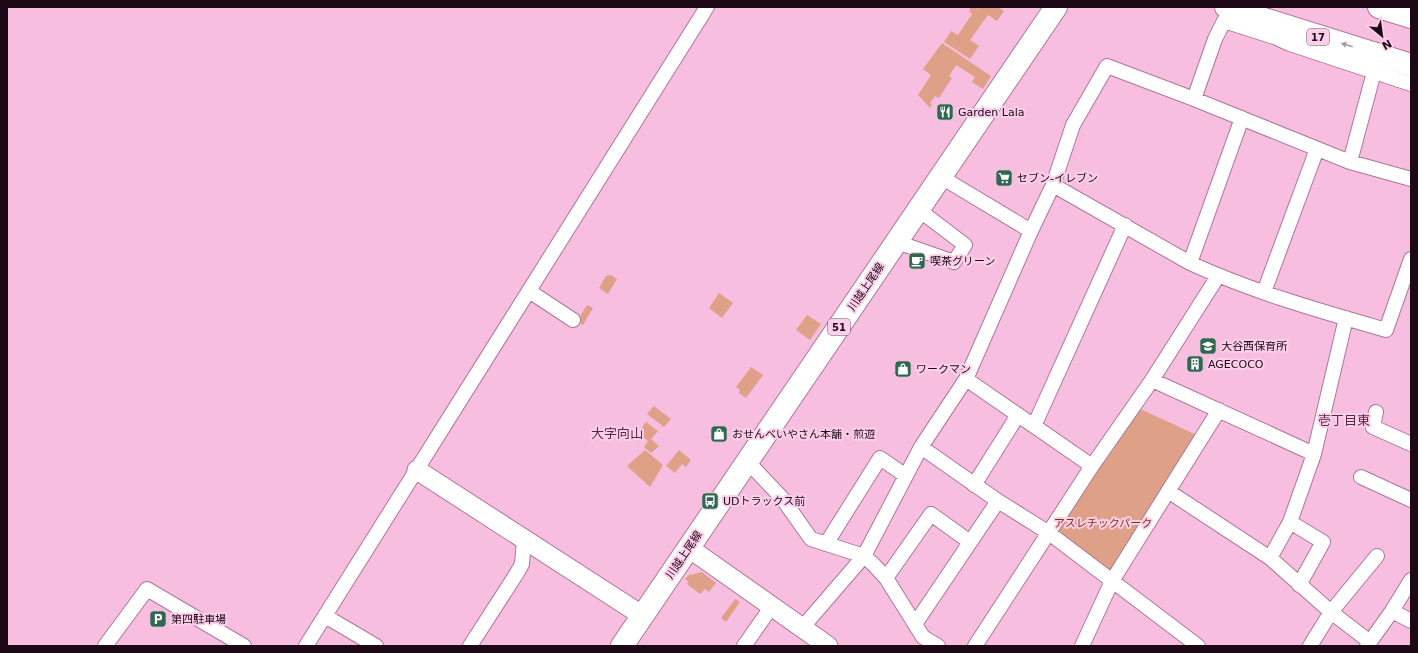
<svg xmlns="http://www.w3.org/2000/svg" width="1418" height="653" viewBox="0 0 1418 653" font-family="'DejaVu Sans','Noto Sans JP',sans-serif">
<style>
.green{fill:#dea188}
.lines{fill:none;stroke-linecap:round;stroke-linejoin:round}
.street-casing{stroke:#ad7797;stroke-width:16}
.secondary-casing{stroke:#ad7797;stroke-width:21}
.primary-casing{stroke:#ad7797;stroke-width:24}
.highway-casing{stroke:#ad7797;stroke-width:24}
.street{stroke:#fff;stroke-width:14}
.secondary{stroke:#fff;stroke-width:19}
.primary{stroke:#fff;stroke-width:22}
.highway{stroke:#fff;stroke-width:22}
.oneway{fill:#a59da2}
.labels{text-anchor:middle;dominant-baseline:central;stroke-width:4;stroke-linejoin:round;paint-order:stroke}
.shield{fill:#fecfea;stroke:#604456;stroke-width:1}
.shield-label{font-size:10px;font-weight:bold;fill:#1d0916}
.poi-label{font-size:11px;fill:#1d0916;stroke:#fecfea;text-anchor:start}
.street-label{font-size:11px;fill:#1d0916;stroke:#fecfea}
.park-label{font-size:11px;fill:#81330a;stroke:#fecfea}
.quarter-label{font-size:13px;fill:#582947;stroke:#fecfea}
</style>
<rect width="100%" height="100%" fill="#f8bee0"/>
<path class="green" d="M971,7h4l3,2 2,-2h18l6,4 -7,10 -9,-6 -18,25 9,6 -9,13 -26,-17 7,-11 7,4 14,-21 -3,-3z
M942,43l49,33 -8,13 -11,-7 3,-5 -19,-12 -7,11 3,2 -13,20 -4,-2 -5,7 2,1 -2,4 -12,-13 13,-20 -8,-6z
M611,275l6,4 -9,15 -9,-6 7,-12z
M719,293l14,10 -11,15 -13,-10z
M587,305l6,3 -10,17 -6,-4z
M807,315l14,9 -11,16 -14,-10z
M751,367l12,8 -17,23 -7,-5 1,-3 -4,-3z
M654,406l17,13 -7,8 -17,-13z
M1138,408l61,28 -86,133 -6,1 -46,-36 -2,-6z
M646,422l12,9 -7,8 8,7 -8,7 -7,-6 4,-6 -10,-8z
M645,450l18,15 -13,22 -23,-21z
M679,450l12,10 -5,7 -4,-3 -7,9 -9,-7z
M702,572l14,11 -7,9 -4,-3 -5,5 -13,-10 2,-2 -4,-3 4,-4z
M735,599l5,3 -14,20 -5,-4z"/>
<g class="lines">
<defs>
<path id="street" d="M1262,19c9,17 11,18 28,25l121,40
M1194,99l21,-60 9,-18 50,16
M1242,118l-52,145c63,29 130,48 196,67l25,-71
M1350,162l24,-90
M941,177l90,54
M1053,185l137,78
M897,242l57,20 11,-17 -46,-35
M529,291l44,29
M1264,292l53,-143
M966,379l126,87
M1152,380l162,74 32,-136
M1376,412l-3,15 38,17
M1034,426l91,-201
M921,447l77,54 51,32 149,113
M748,462l34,36 29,41 53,17 9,8 13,14 37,59 15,9
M1361,477l50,23
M974,485l44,-70
M1168,491l102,67 20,-36 24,-68
M1290,522l33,20 -24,43
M826,544l54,-86 26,18
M1270,558l61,54 39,30
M886,578l45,-64 39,28
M1392,611l19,10
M325,616l51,30
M915,624l83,-123
M802,628l62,-72 57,-109 45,-68 65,-148 22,-46 20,-60 34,-59 87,33 156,63 61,17
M105,646l42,-57 97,57
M306,646l401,-639
M470,646l47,-73 5,-9 2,-25
M744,646l28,-40
M975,646l117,-180 60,-86 66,-104
M1082,646l30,-65 107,-171
M1310,646l21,-34 46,-56
M1367,646l25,-35 19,-31"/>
<path id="secondary" d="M417,470l226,146
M689,548l139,98"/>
<path id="primary" d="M622,646l434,-639"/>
<path id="highway" d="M1226,7l185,58
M1379,7l32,10"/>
</defs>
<use href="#street" class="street-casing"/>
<use href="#secondary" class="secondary-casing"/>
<use href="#primary" class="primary-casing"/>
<use href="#highway" class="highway-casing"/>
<use href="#street" class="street"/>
<use href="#secondary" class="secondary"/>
<use href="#primary" class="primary"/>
<use href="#highway" class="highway"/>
</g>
<defs><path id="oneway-solid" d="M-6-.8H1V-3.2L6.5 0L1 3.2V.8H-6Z"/></defs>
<use class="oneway" href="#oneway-solid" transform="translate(1347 45) rotate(-163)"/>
<defs>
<symbol id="restaurant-square" viewBox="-11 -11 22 22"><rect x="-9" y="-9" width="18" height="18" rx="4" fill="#2f674f" stroke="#fecfea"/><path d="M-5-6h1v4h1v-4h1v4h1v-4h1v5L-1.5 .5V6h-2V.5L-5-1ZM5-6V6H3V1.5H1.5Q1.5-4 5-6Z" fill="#fff"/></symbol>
<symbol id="supermarket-square" viewBox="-11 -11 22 22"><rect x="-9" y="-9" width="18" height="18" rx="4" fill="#2f674f" stroke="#fecfea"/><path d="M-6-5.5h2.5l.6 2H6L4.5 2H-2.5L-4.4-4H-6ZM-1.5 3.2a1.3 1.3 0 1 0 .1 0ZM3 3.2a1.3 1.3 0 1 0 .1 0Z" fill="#fff"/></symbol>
<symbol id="cafe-square" viewBox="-11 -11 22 22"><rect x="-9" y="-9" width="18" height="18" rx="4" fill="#2f674f" stroke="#fecfea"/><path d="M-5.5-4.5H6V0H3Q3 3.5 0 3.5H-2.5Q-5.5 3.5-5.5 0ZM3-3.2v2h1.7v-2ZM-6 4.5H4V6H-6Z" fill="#fff"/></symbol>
<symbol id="school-square" viewBox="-11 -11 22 22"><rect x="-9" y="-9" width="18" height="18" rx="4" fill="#2f674f" stroke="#fecfea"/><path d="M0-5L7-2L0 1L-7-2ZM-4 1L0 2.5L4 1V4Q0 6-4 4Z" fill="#fff"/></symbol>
<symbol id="building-square" viewBox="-11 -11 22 22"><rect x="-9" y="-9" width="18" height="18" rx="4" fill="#2f674f" stroke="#fecfea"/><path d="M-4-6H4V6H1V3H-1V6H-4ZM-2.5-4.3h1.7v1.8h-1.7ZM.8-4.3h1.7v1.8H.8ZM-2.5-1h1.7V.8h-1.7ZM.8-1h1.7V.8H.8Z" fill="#fff"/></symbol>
<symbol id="shop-square" viewBox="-11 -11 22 22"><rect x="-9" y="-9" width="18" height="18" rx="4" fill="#2f674f" stroke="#fecfea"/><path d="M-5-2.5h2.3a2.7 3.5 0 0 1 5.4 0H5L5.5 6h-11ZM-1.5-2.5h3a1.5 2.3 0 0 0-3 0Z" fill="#fff"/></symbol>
<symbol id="bus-square" viewBox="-11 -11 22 22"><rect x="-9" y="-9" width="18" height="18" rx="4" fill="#2f674f" stroke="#fecfea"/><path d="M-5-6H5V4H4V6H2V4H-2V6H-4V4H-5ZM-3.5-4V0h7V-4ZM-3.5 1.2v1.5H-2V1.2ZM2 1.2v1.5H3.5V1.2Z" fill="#fff"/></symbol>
<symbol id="parking-square" viewBox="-11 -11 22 22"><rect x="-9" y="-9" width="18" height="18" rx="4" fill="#2f674f" stroke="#fecfea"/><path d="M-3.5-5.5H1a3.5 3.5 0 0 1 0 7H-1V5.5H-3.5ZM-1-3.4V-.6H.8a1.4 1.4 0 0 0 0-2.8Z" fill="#fff"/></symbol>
</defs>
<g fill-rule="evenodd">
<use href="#restaurant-square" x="935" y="102" width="20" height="20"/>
<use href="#supermarket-square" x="994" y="168" width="20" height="20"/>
<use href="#cafe-square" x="907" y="251" width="20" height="20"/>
<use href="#school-square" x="1198" y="336" width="20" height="20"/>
<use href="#building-square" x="1185" y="354" width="20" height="20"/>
<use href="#shop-square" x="893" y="359" width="20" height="20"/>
<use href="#shop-square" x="709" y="424" width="20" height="20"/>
<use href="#bus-square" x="700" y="491" width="20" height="20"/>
<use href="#parking-square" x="148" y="609" width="20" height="20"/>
</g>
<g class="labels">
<g class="shield">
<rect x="1307" y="29" width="22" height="16" rx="3"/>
<rect x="828" y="319" width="22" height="16" rx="3"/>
</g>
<g class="shield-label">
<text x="1318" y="37">17</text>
<text x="839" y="327">51</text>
</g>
<g class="poi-label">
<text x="958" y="112">Garden Lala</text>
<text x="1017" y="178">セブン-イレブン</text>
<text x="930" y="261">喫茶グリーン</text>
<text x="1221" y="346">大谷西保育所</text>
<text x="1208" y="364">AGECOCO</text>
<text x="916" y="369">ワークマン</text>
<text x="732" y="434">おせんべいやさん本舗・煎遊</text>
<text x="723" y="501">UDトラックス前</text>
<text x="171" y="619">第四駐車場</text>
</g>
<g class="street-label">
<text transform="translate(866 287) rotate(-56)">川越上尾線</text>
<text transform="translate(684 555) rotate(-56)">川越上尾線</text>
</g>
<g class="park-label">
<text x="1103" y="523">アスレチックパーク</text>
</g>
<g class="quarter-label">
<text x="1344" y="420">壱丁目東</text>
<text x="617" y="433">大字向山</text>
</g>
</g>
<rect width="1418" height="653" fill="none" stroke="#1d0916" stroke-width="16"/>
<g transform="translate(1382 36) rotate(151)" stroke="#fecfea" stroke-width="3" paint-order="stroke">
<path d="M0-3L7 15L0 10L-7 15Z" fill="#1d0916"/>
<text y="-6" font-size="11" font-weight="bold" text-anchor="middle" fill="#1d0916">N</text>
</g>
</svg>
